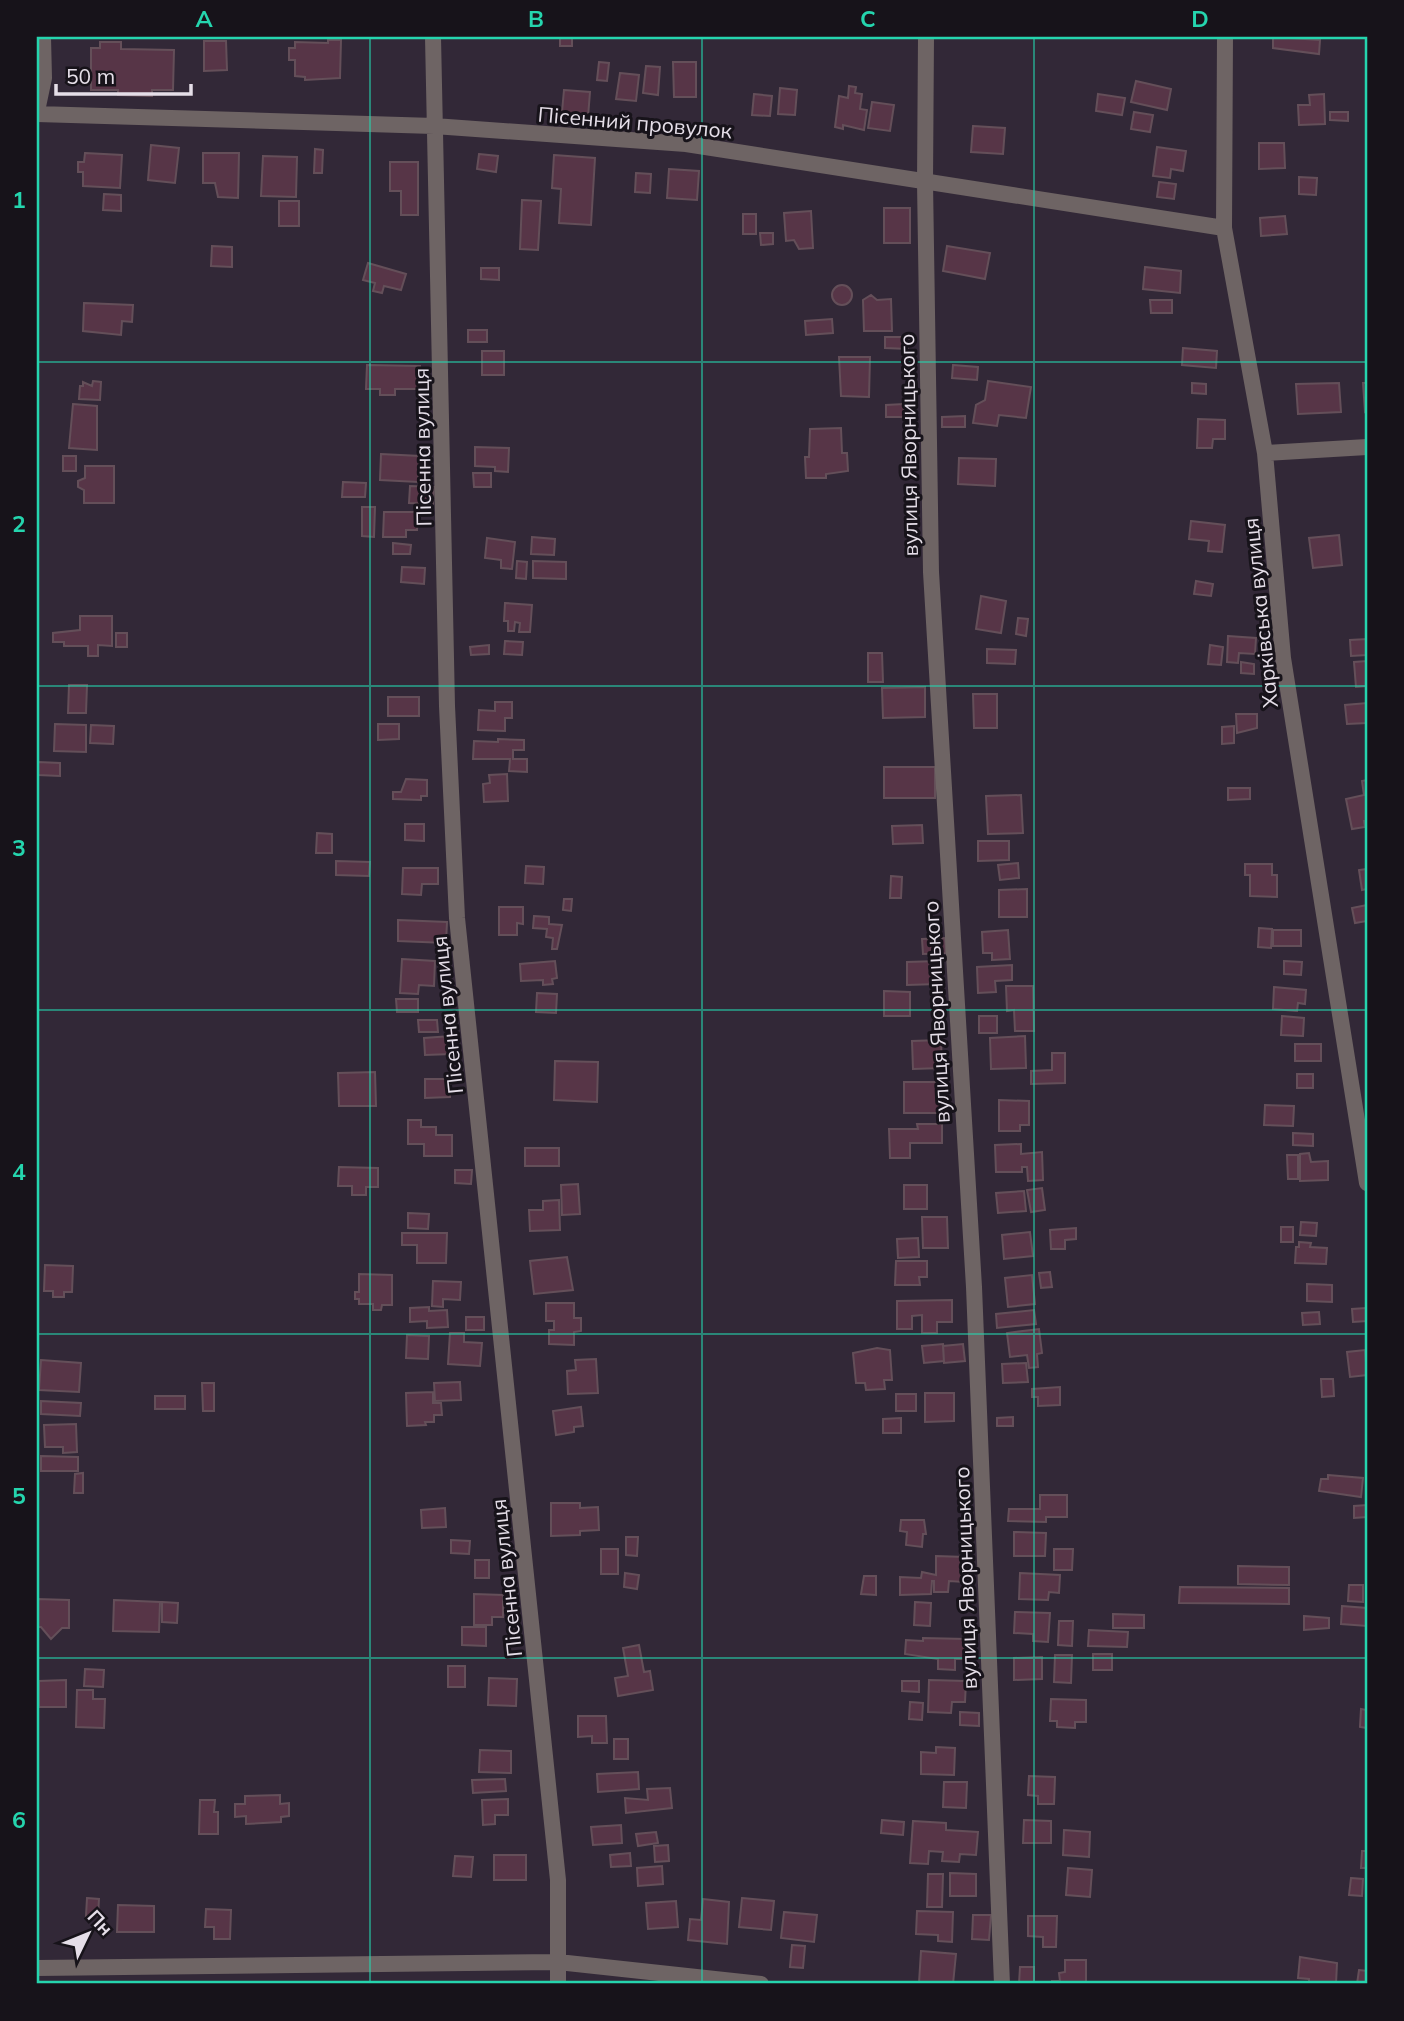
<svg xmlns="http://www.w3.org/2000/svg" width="1404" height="2021" viewBox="0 0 1404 2021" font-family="Mulish,sans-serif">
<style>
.building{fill:#573547;stroke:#644f59;stroke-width:2}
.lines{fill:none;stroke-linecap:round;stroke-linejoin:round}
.minor{stroke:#6e6464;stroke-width:16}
.grid{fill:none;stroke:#25d5ae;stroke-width:2;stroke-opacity:0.55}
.labels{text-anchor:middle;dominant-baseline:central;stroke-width:6;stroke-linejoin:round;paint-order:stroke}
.street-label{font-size:21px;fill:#e5dee8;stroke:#17131a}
.neatline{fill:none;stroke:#25d5ae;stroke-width:2.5}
.grid-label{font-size:23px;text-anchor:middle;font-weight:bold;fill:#25d5ae}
</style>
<rect width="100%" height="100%" fill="#322837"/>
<path class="building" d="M560,37h12v9h-12z
M1273,37l47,3 -1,14 -46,-6z
M328,40h13l-1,38 -35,2v-3l-10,-1v-16h-6v-12h6v-6l33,1z
M204,41h22l1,29 -23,1z
M100,42h21v7l53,1 -1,40h-21v6l-34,-1v-5h-27v-42h9z
M599,62l10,1 -2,18 -10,-1z
M673,62h23v35h-22z
M646,66l14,1 -2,28 -15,-2z
M620,73l19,2 -3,26 -20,-2z
M1136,81l35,8 -4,21 -36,-8z
M849,86l7,1 -1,6 7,1 -2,15 7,1 -3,20 -21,-5v4l-8,-2 4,-31 9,2z
M780,88l17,2 -2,25 -17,-1z
M564,90l26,2 -2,25 -26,-5z
M754,94l18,2 -2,20 -18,-1z
M1098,94l27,4 -3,17 -26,-4z
M1324,94l1,30 -26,1 -1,-20h12l-1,-10z
M872,102l22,3 -4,26 -22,-3z
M1134,112l19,3 -3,17 -19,-3z
M1330,112h18v9l-18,-1z
M973,126l32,2 -2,26 -32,-2z
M1259,143h25l1,25 -26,1z
M151,145l28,3 -4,35 -27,-3z
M1157,147l29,4 -3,20 -12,-2 -1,9 -17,-2z
M315,149l8,1 -1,23h-8z
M85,153l37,2 -2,33 -37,-2v-14h-5v-10h6z
M203,153h36l-1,45 -20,-1 -3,-14h-12z
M479,154l19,2 -2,16 -19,-3z
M554,155l41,3 -4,67 -32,-2 2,-34 -9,-1z
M263,156l34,1 -1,40 -35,-1z
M390,162h28v53h-17v-24h-11z
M669,169l30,2 -2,29 -30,-2z
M636,173l15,1 -1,19 -15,-1z
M1299,177l18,1 -1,17 -17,-1z
M1159,182l17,2 -2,15 -17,-2z
M104,194l17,1v16l-18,-1z
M522,200l19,1 -3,49 -18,-1z
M279,201h20v25h-20z
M884,208h26v35h-26z
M811,211l2,37 -14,1 -5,-9 -8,1 -2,-28z
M743,214h13v20h-13z
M1285,216l2,18 -26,2 -1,-18z
M760,233h13v11l-12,1z
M212,246l20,1v20l-21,-1z
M947,246l43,7 -5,26 -42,-8z
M368,263l38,11 -5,16 -17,-4 -2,7 -9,-2 2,-8 -12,-3z
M1145,267l36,4 -1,22 -37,-4z
M481,268h18v12l-18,-1z
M832 295a10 10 0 1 1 20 0a10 10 0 1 1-20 0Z
M871,295l6,5 14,-1 1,32h-28l-1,-31z
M1150,300h22v13h-21z
M84,303l49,2 -1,17 -10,-1 -1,14 -38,-4z
M832,319l1,14 -27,2 -1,-14z
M468,330h19v12h-19z
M885,337h24l-1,12 -23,-1z
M1183,348l34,3 -1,17 -34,-3z
M482,351h22v24h-22z
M839,357h31l-1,40 -28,-1z
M367,365l53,1 -1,23h-24v6h-15v-6h-14z
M953,365l25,2 -1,13 -25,-2z
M93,381l8,1 -1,18 -21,-1 1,-13h3v-4l9,4z
M988,381l43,6 -5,31 -27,-3 -2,11 -24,-3 3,-18 9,-5z
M1192,383l14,1v10l-14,-1z
M1339,383l2,29 -43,2 -2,-30z
M1363,383h4v28l-2,1z
M73,404l24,2v44l-28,-2z
M904,404v13h-18v-12z
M965,416v11h-23v-10z
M1198,419l27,1v19h-12l-1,9h-15z
M841,428l1,25h5l1,18 -22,3v4h-20l-1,-21h4l1,-28z
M475,447l34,1 -1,24 -13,-1v-4l-20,-1z
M381,454l39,2 -2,26 -38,-2z
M63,456h13v15h-13z
M959,458l37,1 -1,27 -37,-2z
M85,466h29v37h-30v-13l-6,-3v-6l7,-3z
M473,473h18v14h-17z
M343,482l23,1 -1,14h-23z
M410,486l24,1 -1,17 -24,-1z
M362,507h13l-1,30 -12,-1z
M384,512h34l-1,18h-11v7h-23z
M1191,521l34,4 -3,27 -14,-1 1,-10 -20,-2z
M1339,535l3,30 -29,3 -4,-30z
M532,537l23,2 -1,16 -23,-1z
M487,538l28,4 -3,27 -11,-1v-8l-16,-2z
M393,543l18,2 -1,9h-17z
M517,561l10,1 -1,17 -10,-1z
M533,561l33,1v17l-33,-1z
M402,567l23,1 -1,16 -23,-2z
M1196,581l17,3 -2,12 -17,-2z
M981,596l25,5 -5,32 -25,-4z
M505,603l27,2 -2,27h-11l1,-9 -5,-1 -1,9h-6v-10h-4z
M80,616h32v30l-14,-1v11h-10v-10h-24v-4h-11v-9l27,-3z
M1018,618l10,1 -2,17 -10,-2z
M116,633h11v14h-11z
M1228,636l28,2 -1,16 -16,-1 -1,10 -11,-1z
M1367,639v16l-16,1 -1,-16z
M505,641l18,1 -1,13 -18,-1z
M489,645v9l-18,1 -1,-8z
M1210,645l13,2 -2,18 -13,-1z
M987,649l29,1 -1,14 -28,-1z
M868,653h14l1,29h-15z
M1367,661v25l-11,1 -2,-25z
M1241,662l13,2v10l-13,-1z
M69,685h18l-1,28h-18z
M925,687v30l-42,1 -1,-30z
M973,694h24v34h-23z
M388,697h31v19h-31z
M495,702h17v16h-7v13l-27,-1 1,-20 16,1z
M1367,703v20l-20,1 -2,-19z
M1236,714h21v14l-20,5z
M55,724l31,1v27l-32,-1z
M378,724h21v15l-21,1z
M91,725l23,1 -1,18 -23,-1z
M1234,726v17l-12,1v-17z
M498,739l26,1v10h-11v9h14v13l-18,-1 1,-12h-37l1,-18 24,1z
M38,762l22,1v13l-22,-1z
M884,767h51v31h-51z
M507,774l1,27 -24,1 -1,-18 7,-1 -1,-8z
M406,779l21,1v16h-6v4l-28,-1v-7h8z
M1367,780v41h-3l1,6 -13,2 -6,-30 18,-4 -2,-14z
M1228,788h22v11l-22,1z
M1021,795l2,38 -35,1 -2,-38z
M405,824h19v17l-19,-1z
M922,825l1,18 -30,1 -1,-18z
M317,833l15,1v19h-16z
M978,841h31v19l-31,1z
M336,861l34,1 -1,14 -33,-1z
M1018,863l1,15 -19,2 -2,-15z
M1245,864h27v11h5v22l-27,-1v-21h-5z
M526,866l18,1 -1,17 -18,-1z
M403,868h35v16h-16l-1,11 -19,-1z
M1367,869v20l-5,1 -3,-20z
M891,876l11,1 -1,21h-11z
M1027,889v28h-28v-27z
M564,899h8l-1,12 -8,-1z
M1367,905v16l-12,2 -3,-15z
M499,907h24v17l-6,-1v12h-18z
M534,916l15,1v7l13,1 -5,24h-5l1,-11 -7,-1 1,-8 -14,-1z
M398,920l49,2 -1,21 -48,-2z
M1259,928l13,1 -1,19 -13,-1z
M1008,930l2,29 -18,1v-7h-9l-1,-21z
M1273,930h28v16h-28z
M945,938l1,15 -23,1 -1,-15z
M402,959l33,2 -1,25 -15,-1 -1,9 -18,-1z
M555,961l2,17 -5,1 1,5 -10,1v-5l-22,1 -1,-17z
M938,961v23l-31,1v-23z
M1284,961l18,1 -1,13 -17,-1z
M1012,965v15l-17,1 1,11 -18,1 -1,-26z
M1006,986h27l1,45h-19l-1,-21 -7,1z
M1274,987l32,3 -1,14 -7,-1 -1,8 -24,-2z
M884,991l26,1v24h-26z
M537,993l20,1 -1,19 -20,-1z
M396,999h22v13h-21z
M979,1016h18v17h-18z
M1282,1016l22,2 -1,18 -22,-1z
M418,1020h19l1,12h-19z
M451,1036l1,18 -27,1 -1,-17z
M1025,1036l1,32 -35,1 -1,-31z
M941,1040l1,28 -29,1 -1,-28z
M1295,1044h26v17h-26z
M1052,1053h13v30l-34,1v-13l21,-1z
M555,1061l43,1 -1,40 -43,-2z
M375,1072l1,34h-37l-1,-33z
M1297,1074h16v14h-16z
M425,1079h25v18l-25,1z
M904,1082h37l1,31h-38z
M999,1100l30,1v24h-9v6h-21z
M1265,1105l29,1 -1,20 -29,-1z
M408,1120h13v7h15v8h16v21h-28v-12h-16z
M917,1124h25v19h-32v15h-20l-1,-29h29z
M1293,1133l20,1v12l-20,-1z
M1021,1144v10l21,-2 1,28 -15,1 -1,-14h-5v5h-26l-1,-27z
M525,1148h34v18h-34z
M1309,1153l2,9 17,-1v19l-28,1v-27z
M1287,1155h11v24h-10z
M339,1167l39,1v19h-12v8h-14v-9h-14z
M455,1170h17l-1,14 -16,-1z
M578,1184l2,30 -18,1 -1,-30z
M904,1185h23v24h-23z
M1042,1188l3,22 -14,2 -4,-22z
M1024,1191l2,20 -28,2 -2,-20z
M559,1200l1,30 -30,1 -1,-21h14v-9z
M408,1213l21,1 -1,15 -20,-1z
M922,1217h25l1,31h-25z
M1301,1222l16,1 -1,13 -16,-1z
M1281,1227h12v15h-12z
M1076,1228v11l-11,1v9h-14l-1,-19z
M1030,1232l3,24 -29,3 -2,-24z
M402,1233h45l-1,30h-29v-18h-15z
M918,1238l1,19 -21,1 -1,-19z
M1299,1242l12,1 -1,4 17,1 -1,16 -31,-1 1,-16h3z
M567,1257l6,33 -39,4 -4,-33z
M896,1261h31v16h-8l1,8h-25z
M45,1265l28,1 -1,26h-8v5h-11v-6h-9z
M1050,1272l2,15 -11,1 -2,-15z
M359,1274l33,1v30h-10l-1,5h-8v-6h-14v-5h-4v-7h4z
M1032,1275l3,29 -27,3 -3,-29z
M433,1281l28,1 -1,18 -17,-1v8l-11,-1z
M1307,1284l25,1v17l-25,-1z
M952,1300v22h-15v11h-15v-18l-10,1v13h-15v-28z
M546,1303h28v15h7v13l-7,1v13l-25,-1v-14h5v-9h-8z
M429,1307v4l18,-1 1,17 -21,1v-7l-17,1v-14z
M1366,1308l1,13 -14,1 -1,-13z
M1034,1310l2,14 -39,4 -1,-14z
M1319,1312l1,12 -17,1 -1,-12z
M466,1317h18v13h-18z
M1039,1329l3,24 -5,1 1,13 -9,1 -2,-13 -17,2 -3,-24z
M450,1333h14v9l18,1 -2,23 -32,-2z
M407,1335l22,1 -1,23 -22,-1z
M943,1344l1,17 -20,2 -2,-17z
M963,1344l2,17 -21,2 -1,-17z
M877,1348l13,2 2,30h-8l1,9 -19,1 -1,-7h-9l-3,-30z
M1365,1350l2,25 -17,2 -3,-25z
M596,1359l2,34 -30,1 -1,-23 9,-1 -1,-10z
M41,1360l40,3 -2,29 -40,-2z
M1026,1363l2,19 -25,1 -1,-19z
M1321,1379h12l1,17 -12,1z
M460,1382l1,18 -26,1 -1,-18z
M202,1383h12v28h-11z
M1060,1387v18l-22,1v-9h-6v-8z
M433,1392v11h8l1,12h-8v7h-9l1,3 -19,1 -1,-33z
M925,1393h29v28l-29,1z
M896,1394h20v17h-20z
M155,1396h30v13h-30z
M41,1401l40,2 -1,13 -39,-2z
M581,1407l2,19 -9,1v5l-18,3 -3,-24z
M1013,1417v9h-16v-8z
M901,1418v15h-18v-14z
M76,1424l1,28 -14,1v-6h-18l-1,-22z
M41,1456l37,1v14h-37z
M83,1473v20h-9l1,-19z
M1328,1475l35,3 -2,19 -42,-6 2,-12h7z
M1040,1495h27v22h-21v5l-38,-1 1,-12h31z
M551,1503h29v5l18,-1 1,23 -19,1v4l-29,1z
M1367,1505v12l-13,1v-12z
M445,1508l1,19 -24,1 -1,-18z
M901,1520h23l2,14h-3l-1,13 -16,-2 1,-13 -7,-1z
M1014,1532l32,1 -1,23h-31z
M626,1537h12l-1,19 -11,-1z
M451,1540l19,1 -1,13 -18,-1z
M601,1549h17v25h-17z
M1054,1549h19l-1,21h-18z
M936,1556l29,1 -1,25 -15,-1 -1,11h-14v-11h-2l-1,13 -31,1v-18l21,1 1,-6 14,3z
M475,1560h14v18h-14z
M1238,1566l51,1v18l-51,-1z
M625,1573l14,2 -2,14 -13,-2z
M1020,1573l40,2 -1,18 -10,-1 -1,8 -29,-1z
M864,1576h12v19l-15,-1z
M1349,1585h14v17l-15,-1z
M1180,1587l109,1v16l-110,-1z
M474,1594l29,1v22h-11v8h-18z
M37,1599l32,1v28h-7l-11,11 -10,-12h-4z
M114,1600l46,2 -1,30 -46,-1z
M162,1602l16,1 -1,20 -15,-1z
M915,1602l16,1 -1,23 -16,-1z
M1342,1606l25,2v18l-26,-2z
M1015,1612l35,1 -2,29 -15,-1v-7l-19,-1z
M1113,1614l31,1v13h-31z
M1304,1616l25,2v10l-25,2z
M1059,1621h14l-1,25 -14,-1z
M462,1627h24v19l-24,-1z
M1089,1630l39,2 -1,15 -39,-1z
M923,1638l43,1v20h-11v11l-17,-1v-10l-33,-5 1,-14 17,1z
M639,1645l5,27 6,-1 3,19 -35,6 -3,-18 13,-2 -5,-28z
M1093,1654h19v16h-19z
M1055,1655h17l-1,28 -17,-1z
M1042,1657v22l-28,1v-22z
M448,1666h17v21h-17z
M85,1669l19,1 -1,17 -19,-1z
M489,1678l28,1 -1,27 -28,-1z
M66,1680v27h-27v-26z
M929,1680l37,1 -1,21h-13l-1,11 -23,-1z
M902,1681h17v11l-17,-1z
M77,1690h16v9h12l-1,29 -28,-1z
M1051,1699l35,1v22h-11v6l-18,-1v-6h-7z
M910,1702l13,1 -1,17 -13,-1z
M1361,1709l6,1v18l-7,-1z
M960,1712l19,1v13l-19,-1z
M578,1716h28l1,27h-15v-7l-14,1z
M614,1739h14v20h-14z
M936,1747l19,1 -1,27 -33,-1v-22l15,1z
M480,1750l31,1v22l-32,-1z
M638,1772l1,17 -41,3 -1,-18z
M1029,1776l26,1 -1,27h-16v-8l-10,-1z
M505,1779l1,12 -33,2 -1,-13z
M944,1782h23l-1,26 -23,-1z
M670,1788l2,20 -46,5 -1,-15 23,2 -1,-11z
M280,1795v9l9,-1v13l-8,1v5l-35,2v-8l-11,1v-13h10v-8z
M508,1799v16h-13v9l-12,1 -1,-25z
M200,1800h15l-1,12h4v22h-19z
M882,1820l22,2 -1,13 -22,-2z
M1024,1820l27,1v22h-28z
M913,1821l33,2v7l32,2 -2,23 -16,-1 -1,8 -17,-1 1,-9 -14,-1 -1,13 -18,-1z
M621,1825l1,18 -29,2 -2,-18z
M1064,1830l26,2 -1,25 -26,-2z
M656,1832l2,11 -20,3 -2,-12z
M668,1845l1,16 -14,1 -1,-16z
M1362,1851h5v17h-6z
M630,1853l1,13 -20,1 -1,-12z
M494,1855h32v25h-32z
M455,1856l18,1 -2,20 -18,-1z
M662,1866l1,18 -25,2 -1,-18z
M1068,1868l24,2 -2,27 -24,-2z
M950,1873l26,1v22h-26z
M928,1874h15l-1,33h-15z
M1351,1878l12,1 -1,17 -13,-1z
M87,1898l12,1 -1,17h-12z
M742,1898l32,3 -3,29 -32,-3z
M703,1899l26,3 -2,42 -39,-4 2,-21 11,1z
M676,1901l2,26 -30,2 -2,-26z
M118,1905l36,1v26h-37z
M206,1909l25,1 -1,29h-16v-12h-9z
M917,1911l36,1 -1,30 -14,-1v-6l-22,-1z
M784,1912l33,3 -3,27 -33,-4z
M973,1915h18l-2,25 -17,-1z
M1028,1916h29l-1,31h-13v-10l-15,-1z
M792,1945l13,1 -2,22 -13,-1z
M921,1951l35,3 -3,30 -34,-1z
M1300,1957l37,6 -1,21 -27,-1v-4l-11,-1z
M1065,1960h21v24h-34v-3h8l-1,-8 6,-1z
M1020,1967h14v17h-15z
M1359,1970l8,1v13h-10z"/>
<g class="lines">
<path class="minor" d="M433,37l14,669 10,212 101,962v104
M926,37l-1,145 6,390 43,715 28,697
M1225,37l-1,191 41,225 18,205 84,525
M37,111l7,-33 -1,-41
M37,114l397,12 252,18 538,84
M1265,453l102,-6
M37,1968l521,-6 203,22"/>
</g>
<path class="grid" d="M370,37v1947M702,37v1947M1034,37v1947M37,362h1330M37,686h1330M37,1010h1330M37,1334h1330M37,1658h1330"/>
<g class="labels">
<g class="street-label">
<text transform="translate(635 122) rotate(5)">Пісенний провулок</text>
<text transform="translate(908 445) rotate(-91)">вулиця Яворницького</text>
<text transform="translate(422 447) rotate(-91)">Пісенна вулиця</text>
<text transform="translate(1260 613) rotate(-96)">Харківська вулиця</text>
<text transform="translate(936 1012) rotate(-93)">вулиця Яворницького</text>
<text transform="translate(447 1015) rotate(-96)">Пісенна вулиця</text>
<text transform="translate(506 1578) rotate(-96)">Пісенна вулиця</text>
<text transform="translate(965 1578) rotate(-92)">вулиця Яворницького</text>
</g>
</g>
<rect width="1404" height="2021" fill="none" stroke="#17131a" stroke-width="77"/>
<g transform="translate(88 1934) rotate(47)" stroke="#17131a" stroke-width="5" paint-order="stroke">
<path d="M0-5L12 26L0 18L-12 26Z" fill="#e5dee8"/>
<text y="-10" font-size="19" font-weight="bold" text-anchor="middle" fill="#e5dee8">Пн</text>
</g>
<path d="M56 84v10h135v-10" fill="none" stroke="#e5dee8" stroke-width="3.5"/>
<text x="66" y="84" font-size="21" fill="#e5dee8" stroke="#17131a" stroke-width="5" paint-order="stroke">50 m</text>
<rect x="38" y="38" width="1328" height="1944" class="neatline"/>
<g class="grid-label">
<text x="204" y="27">A</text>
<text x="536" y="27">B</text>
<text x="868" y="27">C</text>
<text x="1200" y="27">D</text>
<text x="19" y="208">1</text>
<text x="19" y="532">2</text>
<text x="19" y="856">3</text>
<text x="19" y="1180">4</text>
<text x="19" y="1504">5</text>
<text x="19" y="1828">6</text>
</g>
</svg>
